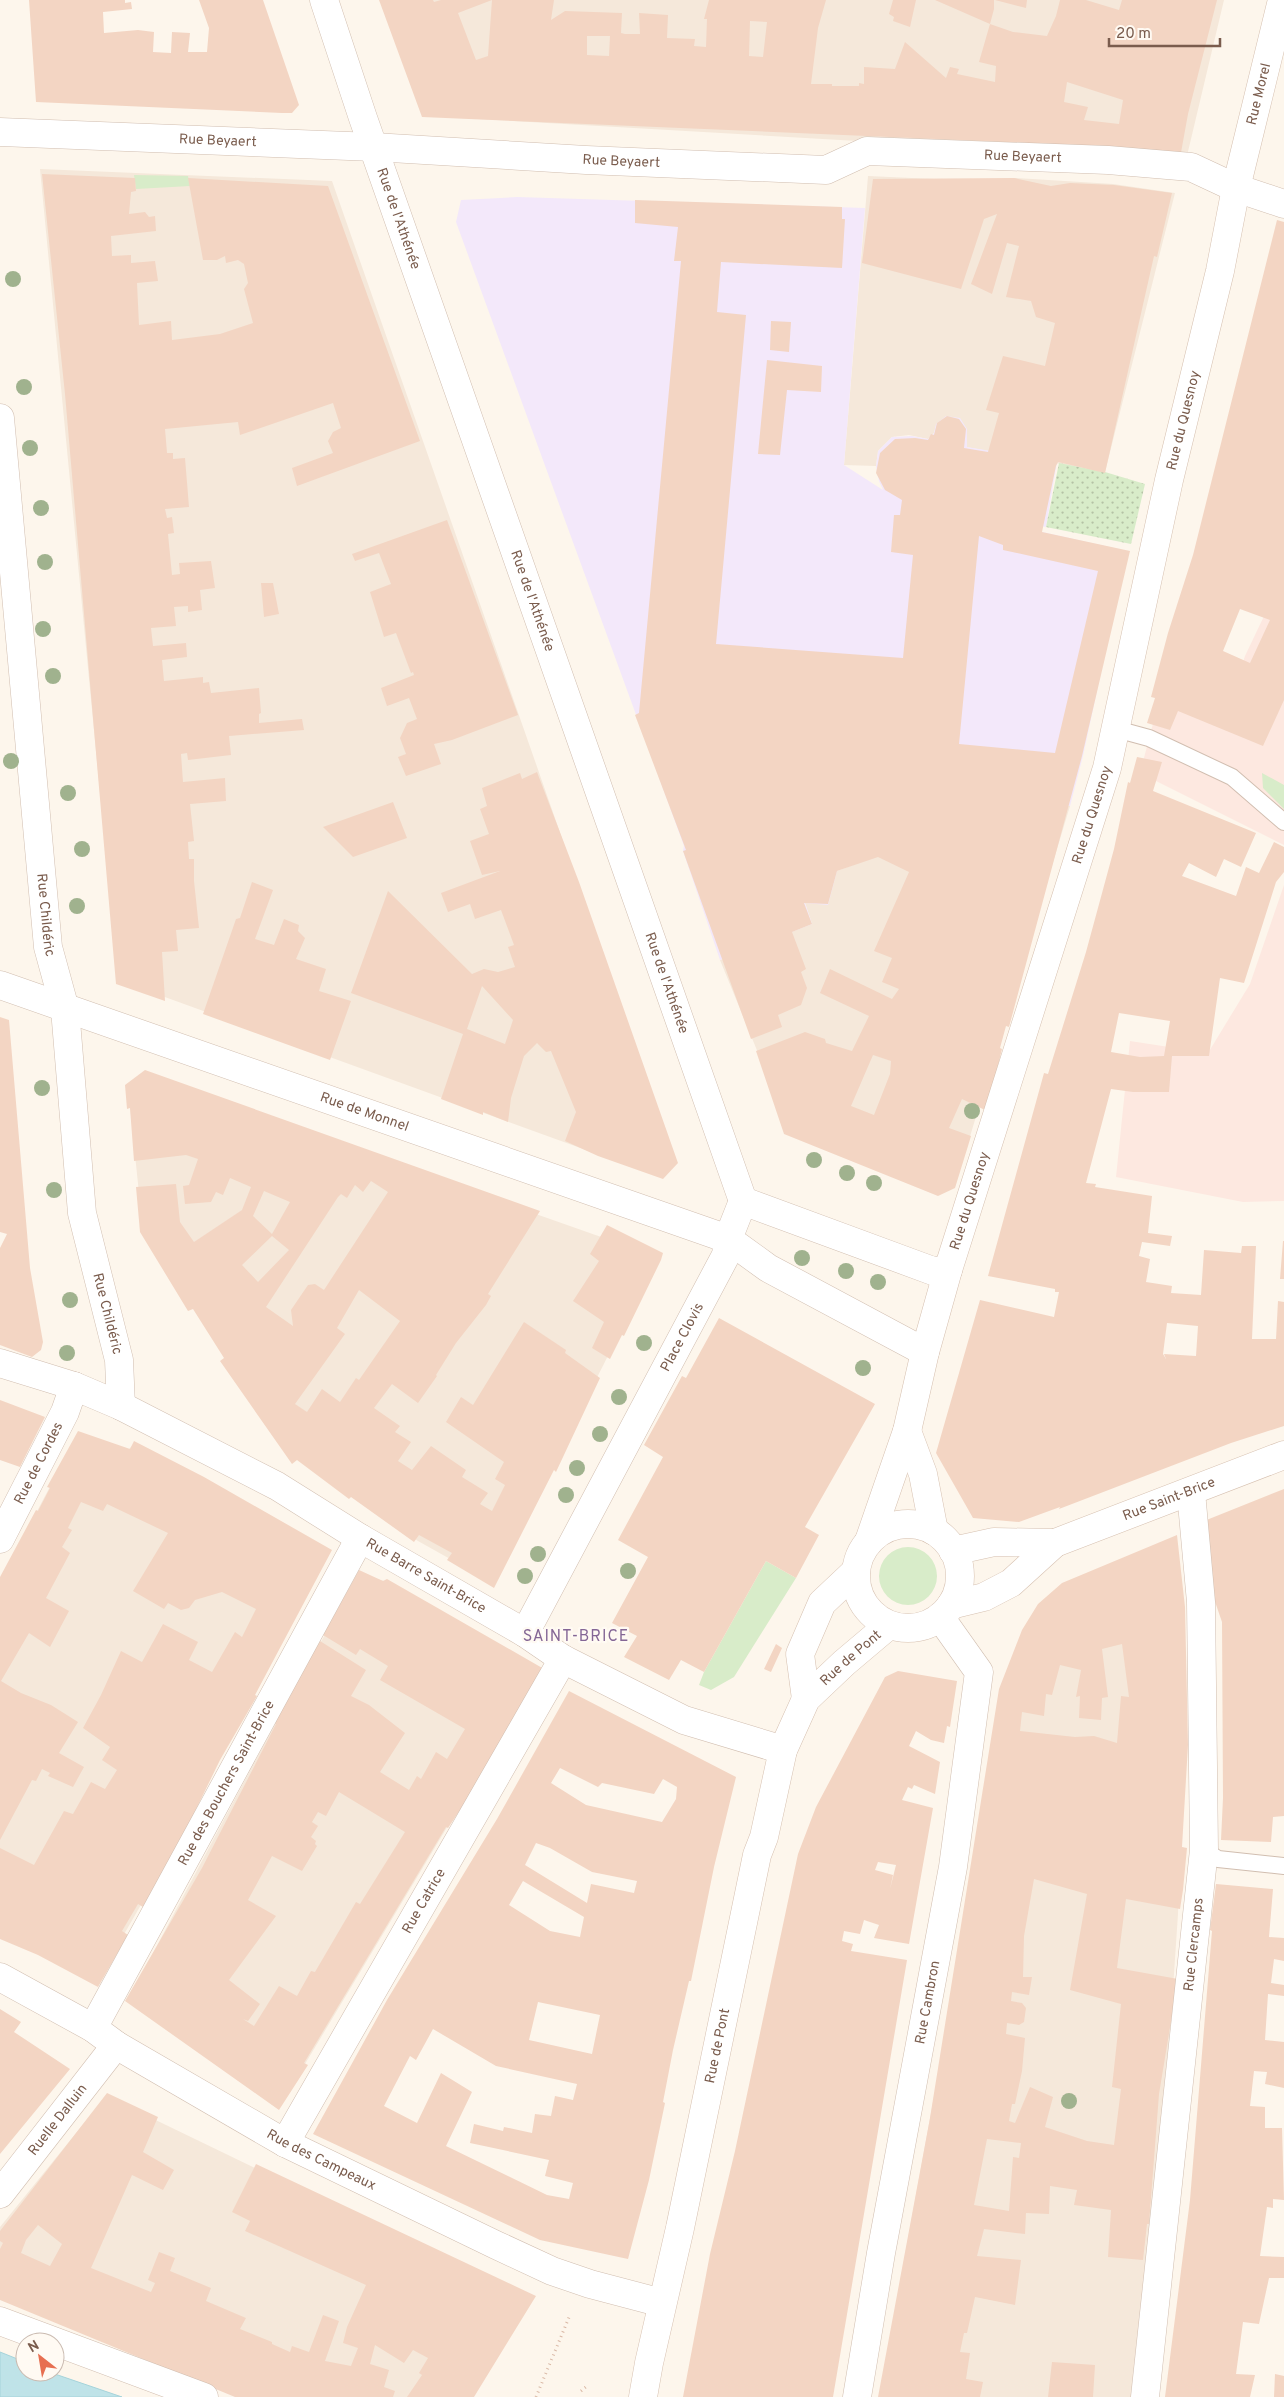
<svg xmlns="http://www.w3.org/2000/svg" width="1284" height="2397" viewBox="0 0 1284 2397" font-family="Overpass,sans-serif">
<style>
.residential{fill:#f5e8da}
.commercial{fill:#fde8e0}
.education{fill:#f3e8fa}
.grass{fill:#d8ecc9}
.garden{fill:url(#garden-dots)}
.water{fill:#bfe3e8;stroke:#a5d3da}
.building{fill:#f3d5c3;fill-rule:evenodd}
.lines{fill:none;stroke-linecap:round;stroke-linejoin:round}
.lane-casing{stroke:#d1beb0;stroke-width:18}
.street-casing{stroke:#d1beb0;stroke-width:29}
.secondary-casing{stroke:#d6c0b0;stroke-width:29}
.path{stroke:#d9b8a5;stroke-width:3;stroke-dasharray:1 4;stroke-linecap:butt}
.lane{stroke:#fff;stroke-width:16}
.street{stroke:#fff;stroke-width:28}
.secondary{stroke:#fff;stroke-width:28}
.tree{fill:#a0b28e}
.labels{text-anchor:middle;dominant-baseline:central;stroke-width:4.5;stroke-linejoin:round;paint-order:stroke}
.street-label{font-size:14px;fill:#7a5c4d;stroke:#fffaf3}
.quarter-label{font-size:16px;letter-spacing:1px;fill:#846695;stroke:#fffaf3}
</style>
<defs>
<pattern id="garden-dots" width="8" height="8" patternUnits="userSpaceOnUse" patternTransform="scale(1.25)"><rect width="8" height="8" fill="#d8ecc9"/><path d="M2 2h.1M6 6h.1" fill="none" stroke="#b4c2a5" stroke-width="1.8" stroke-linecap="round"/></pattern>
</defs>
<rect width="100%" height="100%" fill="#fdf6ec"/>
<path class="residential" d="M385,0h839l-38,160 -760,-44z
M40,169l292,12 344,983 -13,14 -545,-198z
M868,176l88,4 58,-2 99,6 62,9 -70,279 -139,-25 1,-18 -30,-5 -3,9 -6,6 -19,-4 -17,2 -14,14 -2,15 -32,-1z
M1045,803l25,3 -115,380 -165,-55 -70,-171 92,-36 -7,-21 32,-32 48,-18z
M128,1087l405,126 125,44 -165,326 -75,-42 -120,-85 -155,-224z
M78,1433l49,18 8,-8 194,109 -168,318 -65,113 -96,-49v-352z
M1174,1540l10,221 -6,153 -7,104 -37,379h-255l63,-344 66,-379z
M359,1574l29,8 154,87 -264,440 -150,-109 149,-280z
M106,2096l279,135 79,166h-220l-244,-101v-69z"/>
<path class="commercial" d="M1265,614l19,1v230l-144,-72 20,-76 64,20 21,-61z
M1284,885v316l-41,1 -127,-25 14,-136 78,12 42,-69z"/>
<path class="education" d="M517,197l348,11 -21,257 39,25 -4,-9 -3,-15 2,-15 14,-14 20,-1 16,3 6,-6 2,-9 10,-8 14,2 7,11v18l90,15 -11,65 -39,-8 5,6 115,26 -44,205 -13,50 -130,-14 -103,79 -9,34 -23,-2 7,21 -92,36 -37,-109 1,-5 -228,-624 5,-22z"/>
<path class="grass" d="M134,175l54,1 2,10 -54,3z
M1262,773l22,12v24l-21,-21z
M879 1576a29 29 0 1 1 58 0a29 29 0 1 1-58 0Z
M766,1561l30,17 -62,99 -23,13 -12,-5 5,-13z"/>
<path class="garden" d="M1059,463l46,9 40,12 -14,60 -85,-17z"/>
<path class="water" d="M0,2352l25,10v10h24l73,25h-122z"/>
<path class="building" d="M29,0h96v3l6,-1 1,7 -29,3 1,21 34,-3 16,2 -1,20 18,1 1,-21 18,1 -2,19h19l2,-24 -10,-28h64l36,105 -7,8h-10l-246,-11z
M379,0h54l1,2 7,-2h51l-34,13 18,47 12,-4 4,-56h62l-3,20 14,-9 57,2 -1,20 4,1h15l-1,-21 29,2 -1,23 28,1 -1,7 12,1 1,-28h-3l5,-19h117l-8,28 -7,56h21v2h27v-3l5,1v-17l31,2 10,-27 41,36 4,-11 9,2 -2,5 38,8 1,-16 -17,-4 11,-38 23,8 34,4 9,-20 4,-16h26l33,10 3,-10h95l-29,114 -8,44 -126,-14 -632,-27zM750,21l17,1 -4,35 -14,-1zM587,36h23l-1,20 -22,-1zM1067,82l56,18 -4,24 -35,-4 4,-13 -24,-5z
M893,0h23l-6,27 -17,-6 1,-4 -5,-3z
M935,0h59v9l-4,15z
M995,0h32l-1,8z
M42,174l93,4 1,13 -5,1 -2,22 16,-2 4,5 6,-1 1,15 -45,5 1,20 19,-1v8l24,-2 3,20 -21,2 2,42 32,-4 1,19 48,-6 33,-11 -9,-34 4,-6 -4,-19 -6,-4 -12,3 -1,-7 -8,4h-14l-15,-82 140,8 92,255 -123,45 -5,-18 41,-15 -5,-12 5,-9 8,-4 -8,-25 -93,32 -2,-13 -73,7 2,24h6v6l12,-1 4,49 -24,2 2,9 5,-1 2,16 -6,1 4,41 8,-1 -1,-11 32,-2 4,27 -15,2 2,20 -14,2v-6l-14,1 2,19 -25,2 2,18 33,-3 1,14 -25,3 2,21 39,-4v6l6,-1 2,11 48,-5 2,25 -2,1v9l43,-4 2,11 -75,6 2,19 -43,5 -1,-7 -6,1 2,28 42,-4 1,23 -36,3 4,37 -6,1 1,17h5v22l5,47 -23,2 2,21 -16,1 3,49 -49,-17 -51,-590z
M1014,178l37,8 19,-3 44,2 58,8 -15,64 -3,-1 -49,217 -47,-11 -2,4 -14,66 88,19 -48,205 -73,271 -3,-1 -6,22 2,1 -15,62 -25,-12 -13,29 22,8 -3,10 -13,42 -17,8 -154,-62 -28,-83 49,-19 20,7 1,4 26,8 17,-35 -49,-23 10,-24 62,30 7,-10 -17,-7 10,-24 -18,-7 35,-79 -31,-15 -41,14 -9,33 -24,-1 8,21 -20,8 14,37 -5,3 6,16 -6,17 -23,10 4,12 -31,12 -68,-188 3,-1 -51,-135 4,-2 42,-452h-7l4,-34 -43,-4v-23l207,7v12h3l-3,49 -121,-6 -4,50 29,3 -30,329 187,14 10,-103 -22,-3 3,-37h6l2,-15 -17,-10 -9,-17 4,-20 15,-14 20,-1 13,2 3,-6 3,1 3,-12 10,-7 12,3 7,10 -2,19 24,4 11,-39 -13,-3 17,-54 42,10 10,-43 -19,-6 -5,-16 -25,-4 13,-51 -12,-3 -15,51 -21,-10 26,-70 -13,5 -23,70 -99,-26 11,-84zM979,536l24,9v5l95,21 -43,182 -96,-9zM873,1055l18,6 -1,13 -16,41 -23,-9z
M1277,220l7,2v478l-21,46 -85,-35 -8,19 -23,-7 8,-25 -4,-1 17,-64 25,-78zM1240,609l30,11 -20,43 -27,-12z
M771,321l20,1 -2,30 -19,-2z
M767,360l55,6 -1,26 -34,-2 -7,65 -22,-1z
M447,520l71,195 -66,25 -18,4 7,20 -35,12 -8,-19 8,-3 -6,-16 7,-15 10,-4 -8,-21 -22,8 -6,-18 33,-13 -1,-3 -2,1 -15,-40 -12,4 -14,-45 21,-8 -12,-31 -24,8 -3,-7z
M261,583h12l6,31 -15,3z
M1137,757l25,5 -9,29 103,42 -15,34 -17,-8 -8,18 -27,-14 -7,13 54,20 10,-29 13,6 15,-31 10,5v25l-8,10 -32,101 -24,-5 -11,78h-37l-3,36h-36l-22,-3 -25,94 10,1 -1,3 57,9 -4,37 24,3 -2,10 -28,-4 -3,14 11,3 -4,23 26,4 -1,7 30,2 3,-45 37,3 1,-7h14l-4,93h24l2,-38 6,1v124l-53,17 -172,66 1,-2 -41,15 -46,-4 -37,-65 44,-153 74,17 5,-25h-4v-3l-67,-13 56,-203 4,1 38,-122 28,-103 14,-67 2,1zM1119,1013l51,8 -6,35 -24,1 -29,-5zM1167,1323l31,3 -2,30 -32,-2 2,5 -3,-5z
M537,772l42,110 99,281 -15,16 -65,-23 -33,-15 11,-29 -25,-61 -5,1 -9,-9 -13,13 -13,42 -3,24 -25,-10v3l-42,-16 22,-65 -112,-41 37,-102 84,83 12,-5 14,3 17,-5 -7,-20 6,-2 -13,-35 -26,9 -5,-15 -22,8 -7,-19 59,-22 -18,4 -12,-34 19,-7 -9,-25 7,-3 -5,-18 38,-15 2,6zM482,986l31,34 -8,24 -38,-15z
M393,802l14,36 -54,19 -30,-30z
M252,882l21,8 -18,49 19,6 10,-26 15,6 -1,6 7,7 -9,21 30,10 -7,22 32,10 -21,59 -127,-46 33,-95 4,-1z
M0,1017l9,3 21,248 13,74 -2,8 -9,7 -32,-12v-97l7,-14 -7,-2z
M145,1070l395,141 -52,83 3,2 -5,9 -30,38 -20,32 1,1 -19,27 -26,-19 -18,24 26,18 -5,6 16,10 -13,19 14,9 19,-24 35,24 -4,7 26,16 -8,11 12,7 13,-26 -10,-6 9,-17 -58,-40 15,-25 12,8 51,-83 42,28 -1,3 35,25 -44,94 -2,-2 -60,118 -47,-28 5,-7 -33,-18 -5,7 -63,-45 -2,2 -52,-39 -5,4 -72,-103 4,-3 -31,-49 -5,2 -48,-79 -4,-45 40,-3 4,38 14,20 48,-32 9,-23 -21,-9 -7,17 -7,-3 -5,10 -26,2 -2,-18 6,-1 9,-26 -12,-4 -52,6 -4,-53 -3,1 -2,-24zM371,1181l17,11 -64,98 -9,-6 -7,1 -17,25 2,16 -27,-19 72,-110 3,-3 6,4 8,-13 8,7zM264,1191l26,11 -18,32 -19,-18zM272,1236l17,14 -31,32 -16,-17zM359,1290l41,31 -41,59 -3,-2 -16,24 -18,-13 -15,23 -12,-8 50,-70 -8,-6z
M607,1225l56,28 -2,7 -37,76 -2,-1 -12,24 -18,-11 12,-26 -31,-21 26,-40 -9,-7z
M1283,1241h1v38h-4z
M719,1318l156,86 -70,123 14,8 -23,43 -30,-17 -62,111 -23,-12 -12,20 -45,-23 13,-21 -25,-13 36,-66 -30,-17 45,-83 -19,-12 38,-69 4,2z
M0,1400l45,17 -25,50 -20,-7z
M78,1431l52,18 4,-8 70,36 128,73 -77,145 2,1 -37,64 -38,78 -39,69 -5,-3 -16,27 6,4 -30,52 -60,-32 -38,-16v-91l34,17 30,-54 9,3 18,-32 14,7 12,-19 -15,-10 8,-13 -27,-19 18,-33 20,-44 21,11 21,-38 35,18 -9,18 23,12 23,-40 7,5 14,-28 -34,-17 -27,8 -6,8 -8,2 -13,-7 -4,6 -31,-18 35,-58 -61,-29 -4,7 -22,-9 -13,26 4,2 -10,17 8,6 -24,45 23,13 -19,36 -21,-14 -28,48 20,12 30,12 27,17 -19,31 25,14 -11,20 -25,-11 2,-3 -8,-4 -6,12 -4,-1 -32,60v-263l36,-67 2,1 12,-23 -3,-1z
M1284,1489v327l-11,1 -2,25 -50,-2 2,-42 -1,-176 -11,-32 -7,-69z
M1177,1535l8,72 3,138 -6,102 5,1 -4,42 -3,19 -54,-10 -9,69 61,11 -19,115 -10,130h-2l-4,36 -35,-3 3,-47 -37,-5 3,-15 -27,-4 -1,28 -23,-1 -1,21 -41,-5 -7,27 44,4 -6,45 -40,-8 -8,36h-3l-4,19 10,1 -4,26 17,3 -3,15h-102l52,-279 69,-429 23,-59 16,-26 24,-21zM1122,1644l7,53 -8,-1 -4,47 -23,-7 -19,1 -55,-6 2,-19 22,4 2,-22 6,1 8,-30 21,5 -5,27 4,-1 -1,22 22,2 1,-22 6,-1 -6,-48zM1034,1879l53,15 -17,96 51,14 -9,83 9,2 -7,56 -27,-4 -42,-14 8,-30 -23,-10 -15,36 -6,-2 3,-17h3l7,-33 3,-33 -19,-4 1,-11 12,2 5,-3 2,-14 -4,-5 -11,-2 1,-9 17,3 3,-18h-9l1,-41zM987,2139l34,4 -2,15 -6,-1 -4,54 -35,-6z
M359,1570l24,11 4,-2 157,90 -78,132 -18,27 -2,-1 -142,236 4,2 -29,45 -154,-109 77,-133 74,-144 -3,-2 47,-81 46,29 -15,26 18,9 36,28 -25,39 29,18 8,-14 4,3 15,-27 11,7 18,-30 -85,-49 8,-14 -28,-17 -4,6 -33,-20zM339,1792l66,40 -45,72 -4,-2 -41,70 -4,-1 -14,25 -18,-10 -25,40 -11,-7 5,2 12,-17 -31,-24 47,-64 -28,-16 24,-44 30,15 15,-25 -2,-2 1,-3 -5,-4 7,-11 -6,-4 6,-10 8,4z
M776,1644l6,4 -11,24 -7,-3z
M898,1671l59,10 -7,46 -3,-1 -3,17 -13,-3 -15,-9 -7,15 31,16 -5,32 -21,-9 -2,4 -4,-2 -6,13 31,8 -24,136 -35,-6 5,-13 -15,-5 -4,14 -16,-3 -2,10 11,3 -2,7 56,9 -74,437h-150l27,-143 25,-103 63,-297 18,-47 69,-130zM878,1862l18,3 -6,24 3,-14 -18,-5z
M569,1691l167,86 -22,90 -23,114h-2l-16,69 -10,52 2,1 -16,77 -21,79 -88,-19 -227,-106 74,-134 110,-181zM560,1768l38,19 4,-4 52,11 9,-15 14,8 -1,12 -14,23 -76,-17 -35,-22zM536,1843l14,5 42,24 45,9 -3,12 -43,-9 -4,19 -62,-38zM523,1881l61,36 -4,20 -30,-6 -41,-26zM538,2002l62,13 -8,39 -63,-14zM433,2029l63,37 81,18 -4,16 -18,-4 -4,20 -16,-2 -3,19 -28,-6 -1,4 -29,-7 -4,19 79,17 -4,16 28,7 -4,16 -22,-4 -101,-49 26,-54 -31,-19 -24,50 -33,-17 26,-50 6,4z
M1216,1884l57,5 -4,48 15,1v23l-10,-2 -3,24 13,2v11l-16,-2 -3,46 19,2v46l-19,-4 2,-12 -13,-1 -4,35 15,1v21h17l2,72 -11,-1v9l-6,-1 -7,49 24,1v21h-15l-10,46 -16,-2 -7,52 19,1 -5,22h-85l25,-197 22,-269 -2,-1z
M0,2009l21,13 -7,10 56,37 -70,85z
M107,2093l51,24 -15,35 31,18 -11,20 -31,-15 -41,93 60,24 4,-9 -7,-3 11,-28 16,6 -5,13 41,17 -5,13 40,17 -6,11 32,13v2l18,8 2,-6 17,6 14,-37 16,6 -14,40 26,5 7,-18 -15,-5 4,-16 19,-42 -121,-54 5,-10 -18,-9 24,-48 280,132 -62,101h-67l15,-22 -3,-2 9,-15 -15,-8 -9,13 -29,-18 -5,19 19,6 -5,17 11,4 -2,6h-158l-235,-97v-51l3,-6 -3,-2v-10zM38,2225l24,19 -12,22 -29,-13 5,-13z
M1052,2362l43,3 -2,32h-45z
M1275,2374l9,2v21h-10z"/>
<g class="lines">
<defs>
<path id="lane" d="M1116,729l33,9 83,39 52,45
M1204,1850l14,9 66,7"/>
<g id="street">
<path id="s1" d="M324,0l39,118 380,1083"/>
<path id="s2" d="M0,132l374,15 212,13 240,10 41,-19 241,9 83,7 45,21 48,16"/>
<path id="s3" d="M0,418l48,529 17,62 17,204 37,147 2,46"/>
<path id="s4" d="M0,985l728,254 40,29 157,84"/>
<path d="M743,1201l190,70 15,-1"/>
<path id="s5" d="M0,1363l74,23 47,20 156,80 83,52 165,95 38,26 121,61 99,30"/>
<path id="s6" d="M0,1539l65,-127 9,-26"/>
<path id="s7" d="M525,1633l201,-378 2,-16 15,-38"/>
<path id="s8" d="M0,1977l93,51 23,17 169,98 211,102 56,26 38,13 72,19"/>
<path id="s9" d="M93,2028l267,-490"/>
<path id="s10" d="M285,2143l278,-484"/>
<path id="s11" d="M0,2194l116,-149"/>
<path d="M0,2321l204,76"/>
<path id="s12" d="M857,2397l24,-144 72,-386 26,-195 -39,-55"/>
<path id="s13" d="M1145,2397l59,-547 -3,-248 -10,-110"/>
</g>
<g id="secondary">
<path d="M907,1431l16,43 11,57"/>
<circle cx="908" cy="1576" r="52"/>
<path id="s14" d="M869,1541l38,-110 18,-79 23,-82 159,-502 62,-288 51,-209 16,-83 46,-188"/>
<path d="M953,1551l41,-9 61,1"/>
<path id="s15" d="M951,1605l33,-8 27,-14 44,-40 229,-88"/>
<path d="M806,1699l-6,-45 22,-51 34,-32"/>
<path id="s16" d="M643,2397l6,-34 31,-135 77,-373 7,-18 19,-87 23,-51 38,-36 45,-38"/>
</g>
</defs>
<use href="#lane" class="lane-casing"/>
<use href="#street" class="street-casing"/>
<use href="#secondary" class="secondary-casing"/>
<path class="path" d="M581,2391l7,-6
M536,2397l34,-82"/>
<use href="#lane" class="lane"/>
<use href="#street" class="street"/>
<use href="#secondary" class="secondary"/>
</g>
<g class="tree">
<circle cx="13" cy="279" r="8"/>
<circle cx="24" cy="387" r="8"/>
<circle cx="30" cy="448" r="8"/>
<circle cx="41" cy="508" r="8"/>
<circle cx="45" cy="562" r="8"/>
<circle cx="43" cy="629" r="8"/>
<circle cx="53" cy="676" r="8"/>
<circle cx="11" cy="761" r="8"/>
<circle cx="68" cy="793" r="8"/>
<circle cx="82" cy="849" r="8"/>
<circle cx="77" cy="906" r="8"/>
<circle cx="42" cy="1088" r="8"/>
<circle cx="972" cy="1111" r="8"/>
<circle cx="814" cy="1160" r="8"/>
<circle cx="847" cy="1173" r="8"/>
<circle cx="874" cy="1183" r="8"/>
<circle cx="54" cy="1190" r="8"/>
<circle cx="802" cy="1258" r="8"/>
<circle cx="846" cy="1271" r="8"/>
<circle cx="878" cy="1282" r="8"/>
<circle cx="70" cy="1300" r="8"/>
<circle cx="644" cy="1343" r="8"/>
<circle cx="67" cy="1353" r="8"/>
<circle cx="863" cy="1368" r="8"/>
<circle cx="619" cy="1397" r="8"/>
<circle cx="600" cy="1434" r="8"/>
<circle cx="577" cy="1468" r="8"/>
<circle cx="566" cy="1495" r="8"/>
<circle cx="538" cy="1554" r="8"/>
<circle cx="628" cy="1571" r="8"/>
<circle cx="525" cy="1576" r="8"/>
<circle cx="1069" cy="2101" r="8"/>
</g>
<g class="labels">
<g class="street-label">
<text stroke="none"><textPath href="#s14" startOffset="1500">Rue Morel</textPath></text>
<text stroke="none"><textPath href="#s2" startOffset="218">Rue Beyaert</textPath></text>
<text stroke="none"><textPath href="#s2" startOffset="1028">Rue Beyaert</textPath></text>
<text stroke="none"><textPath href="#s2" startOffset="622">Rue Beyaert</textPath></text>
<text stroke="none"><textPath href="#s1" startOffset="231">Rue de l'Athénée</textPath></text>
<text stroke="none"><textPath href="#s14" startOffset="1165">Rue du Quesnoy</textPath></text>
<text stroke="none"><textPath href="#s1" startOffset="636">Rue de l'Athénée</textPath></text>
<text stroke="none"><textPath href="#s14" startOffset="760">Rue du Quesnoy</textPath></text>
<text stroke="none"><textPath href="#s3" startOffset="499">Rue Childéric</textPath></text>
<text stroke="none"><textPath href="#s1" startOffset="1041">Rue de l'Athénée</textPath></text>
<text stroke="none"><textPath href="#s4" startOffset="386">Rue de Monnel</textPath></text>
<text stroke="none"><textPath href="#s14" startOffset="355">Rue du Quesnoy</textPath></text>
<text stroke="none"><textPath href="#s3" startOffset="904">Rue Childéric</textPath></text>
<text stroke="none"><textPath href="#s7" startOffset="335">Place Clovis</textPath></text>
<text stroke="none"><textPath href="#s6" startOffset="85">Rue de Cordes</textPath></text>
<text stroke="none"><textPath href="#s15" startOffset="246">Rue Saint-Brice</textPath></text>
<text stroke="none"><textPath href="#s5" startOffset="478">Rue Barre Saint-Brice</textPath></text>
<text stroke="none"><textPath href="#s16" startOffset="779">Rue de Pont</textPath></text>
<text stroke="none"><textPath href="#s9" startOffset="279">Rue des Bouchers Saint-Brice</textPath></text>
<text stroke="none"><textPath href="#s10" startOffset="279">Rue Catrice</textPath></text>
<text stroke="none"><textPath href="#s13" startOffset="455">Rue Clercamps</textPath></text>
<text stroke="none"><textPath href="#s12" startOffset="401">Rue Cambron</textPath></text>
<text stroke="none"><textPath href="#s16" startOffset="359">Rue de Pont</textPath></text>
<text stroke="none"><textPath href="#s11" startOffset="94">Ruelle Dalluin</textPath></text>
<text stroke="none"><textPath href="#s8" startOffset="370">Rue des Campeaux</textPath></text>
</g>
<g class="quarter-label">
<text x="576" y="1637">SAINT-BRICE</text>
</g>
</g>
<g transform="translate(40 2357) rotate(329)"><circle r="24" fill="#fffaf3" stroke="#cabbb1"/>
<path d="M0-4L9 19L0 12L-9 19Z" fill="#e76f51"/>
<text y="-8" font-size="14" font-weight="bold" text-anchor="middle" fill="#7a5c4d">N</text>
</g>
<path d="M1109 38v8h111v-8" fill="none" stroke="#7a5c4d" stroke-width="2.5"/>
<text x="1116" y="38" font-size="15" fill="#7a5c4d" stroke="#fffaf3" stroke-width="4" paint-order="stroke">20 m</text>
</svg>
